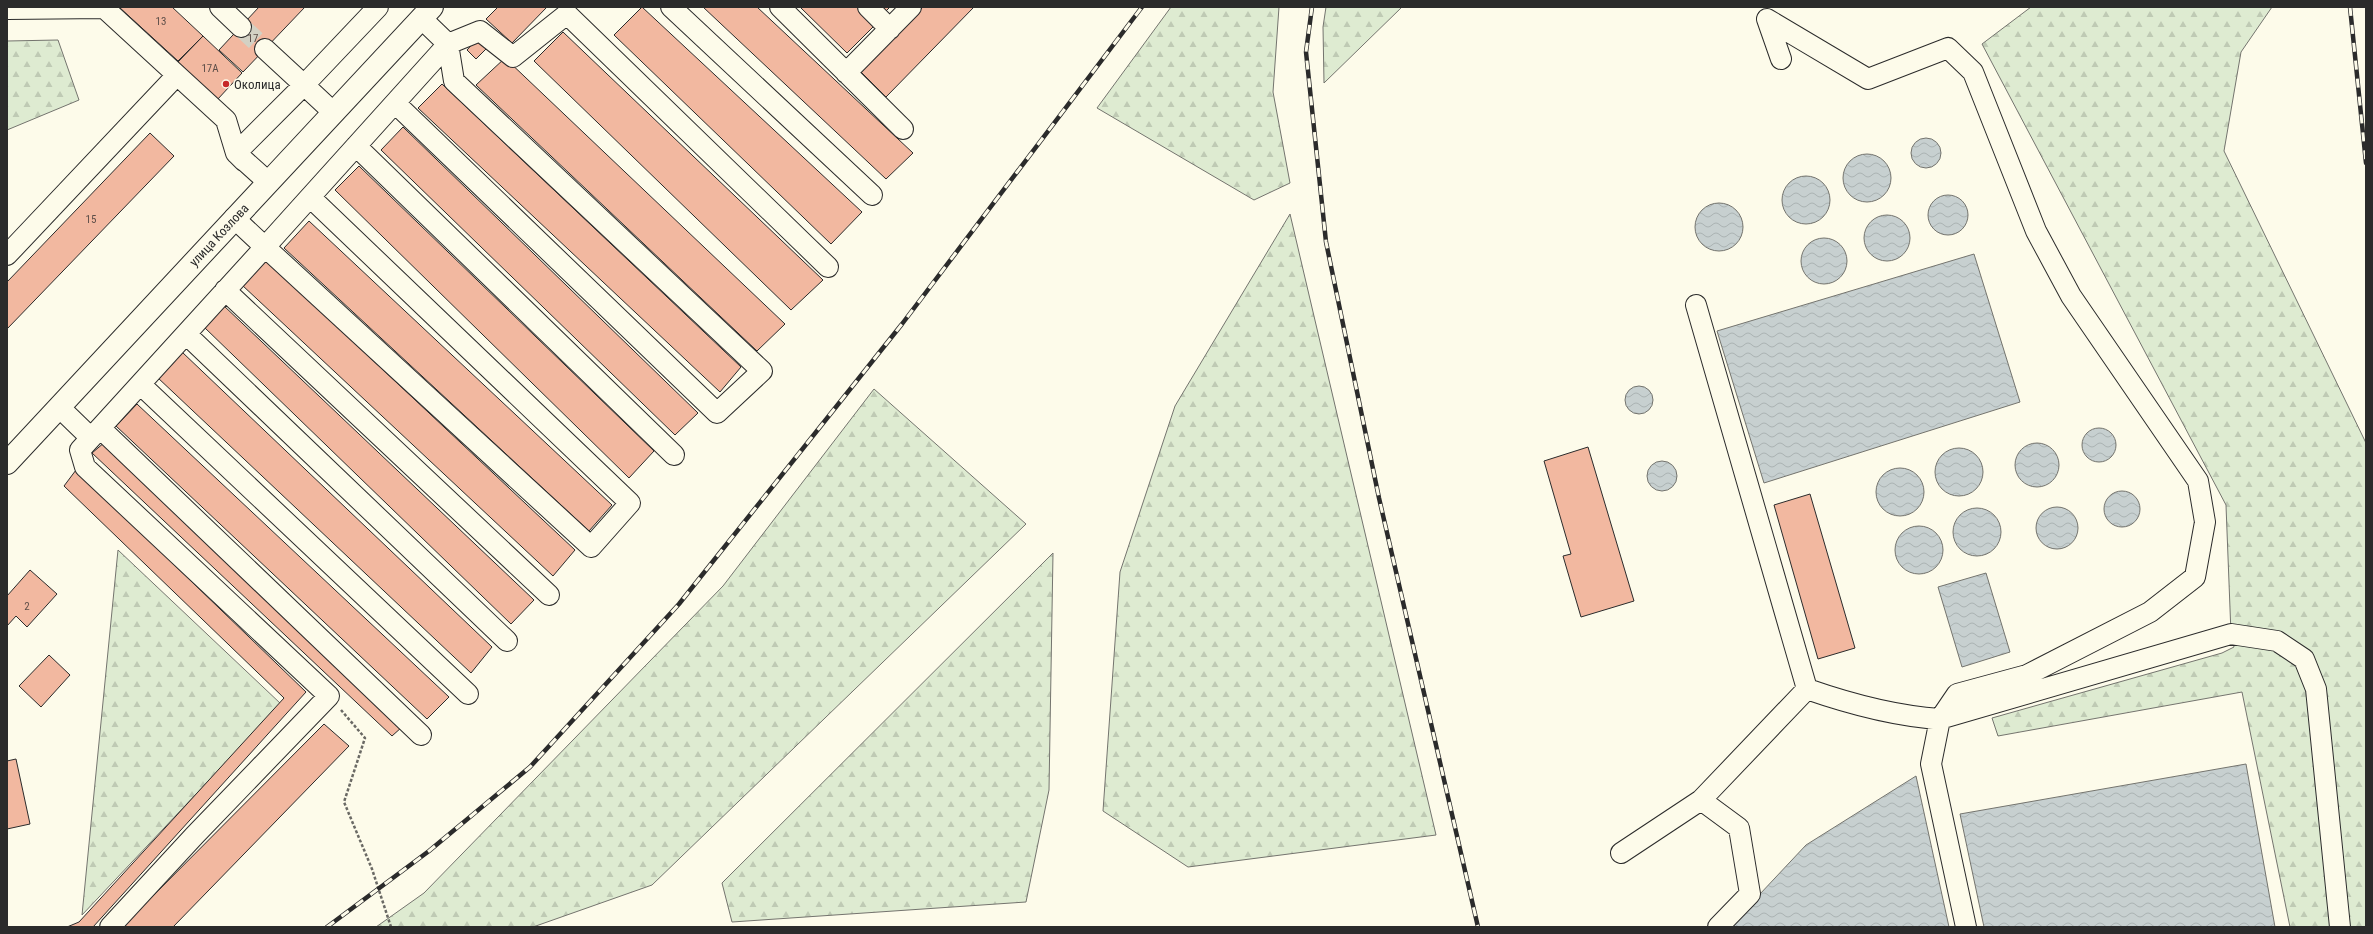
<svg xmlns="http://www.w3.org/2000/svg" width="2373" height="934" viewBox="0 0 2373 934" font-family="'Roboto Condensed',sans-serif">
<style>
.forest{fill:url(#forest-firs);stroke:#74746e}
.water{fill:url(#water-waves);stroke:#74746e}
.building{fill:#f2b8a0;stroke:#2b2b2b}
.lines{fill:none;stroke-linecap:round;stroke-linejoin:round}
.minor-tunnel{stroke:#d3d1c4;stroke-width:20;stroke-dasharray:20 10;stroke-linecap:butt}
.minor-casing{stroke:#2b2b2b;stroke-width:22}
.major-casing{stroke:#2b2b2b;stroke-width:24}
.path{stroke:#6a6964;stroke-width:2.5;stroke-dasharray:3 2;stroke-linecap:butt}
.minor{stroke:#fdfbea;stroke-width:20}
.major{stroke:#fdfbea;stroke-width:22}
.rail-casing{stroke:#2b2b2b;stroke-width:4.5}
.rail{stroke:#fdfbea;stroke-width:3;stroke-dasharray:9;stroke-linecap:butt}
.poi-dot{fill:#c62828;stroke:#fdfbea;stroke-width:1.5}
.labels{text-anchor:middle;dominant-baseline:central;stroke-width:3;stroke-linejoin:round;paint-order:stroke}
.number-label{font-size:11px;fill:#5d4e48}
.poi-label{font-size:13px;fill:#2b2b2b;stroke:#fdfbea;text-anchor:start}
.street-label{font-size:13px;fill:#2b2b2b;stroke:#fdfbea}
</style>
<defs>
<pattern id="forest-firs" width="22" height="20" patternUnits="userSpaceOnUse"><rect width="22" height="20" fill="#deebd1"/><path d="M5 1l3.5 6h-7zM16 11l3.5 6h-7z" fill="#bfcab4"/></pattern>
<pattern id="water-waves" width="16" height="10" patternUnits="userSpaceOnUse"><rect width="16" height="10" fill="#c7d0d0"/><path d="M0 5q4-4 8 0t8 0" fill="none" stroke="#abb3b3"/></pattern>
</defs>
<rect width="100%" height="100%" fill="#fdfbea"/>
<path class="forest" d="M1171,7h108l-6,85 17,91 -36,17 -157,-92z
M1326,7h76l-78,76 -1,-56z
M2031,7h241l-31,45 -17,99 142,292v484h-76l-48,-235 -244,44 -6,-18 230,-65 12,-6 -3,-13 -5,-129 -244,-461z
M58,40l21,60 -72,30v-89z
M1290,214l146,621 -248,32 -85,-56 17,-239 55,-166z
M874,389l152,135 -374,361 -119,42h-157l48,-34 299,-307z
M118,550l163,154 -199,211z
M1053,553l-4,237 -23,112 -294,20 -10,-39z"/>
<path class="water" d="M1911 153a15 15 0 1 1 30 0a15 15 0 1 1-30 0Z
M1843 178a24 24 0 1 1 48 0a24 24 0 1 1-48 0Z
M1782 200a24 24 0 1 1 48 0a24 24 0 1 1-48 0Z
M1928 215a20 20 0 1 1 40 0a20 20 0 1 1-40 0Z
M1695 227a24 24 0 1 1 48 0a24 24 0 1 1-48 0Z
M1864 238a23 23 0 1 1 46 0a23 23 0 1 1-46 0Z
M1801 261a23 23 0 1 1 46 0a23 23 0 1 1-46 0Z
M1974,254l46,148 -256,81 -47,-152z
M1625 400a14 14 0 1 1 28 0a14 14 0 1 1-28 0Z
M2082 445a17 17 0 1 1 34 0a17 17 0 1 1-34 0Z
M2015 465a22 22 0 1 1 44 0a22 22 0 1 1-44 0Z
M1935 472a24 24 0 1 1 48 0a24 24 0 1 1-48 0Z
M1647 476a15 15 0 1 1 30 0a15 15 0 1 1-30 0Z
M1876 492a24 24 0 1 1 48 0a24 24 0 1 1-48 0Z
M2104 509a18 18 0 1 1 36 0a18 18 0 1 1-36 0Z
M2036 528a21 21 0 1 1 42 0a21 21 0 1 1-42 0Z
M1953 532a24 24 0 1 1 48 0a24 24 0 1 1-48 0Z
M1895 550a24 24 0 1 1 48 0a24 24 0 1 1-48 0Z
M1986,573l24,79 -48,15 -24,-80z
M2246,764l29,163h-291l-24,-113z
M1916,776l33,151h-220l77,-82z"/>
<path class="building" d="M119,7h53l31,29 -25,25z
M259,7h46l-62,65 -24,-22z
M498,7h49l-35,36 -26,-24z
M642,7l220,205 -31,32 -217,-209z
M703,7h54l156,146 -27,26z
M800,7h57l18,18 -28,28z
M878,7h12l-6,6z
M923,7h51l-88,90 -26,-26z
M563,32l260,248 -32,30 -257,-249z
M203,36l39,37 -25,27 -39,-38z
M477,39l10,9 -11,11 -9,-9z
M505,58l280,266 -28,27 -281,-266z
M442,84l299,283 -21,25 -302,-284z
M403,127l295,286 -23,22 -294,-285z
M150,133l24,23 -167,173v-47z
M359,166l295,285 -25,27 -294,-288z
M309,221l303,284 -23,26 -305,-283z
M266,260l309,290 -22,26 -311,-291z
M223,305l311,295 -23,24 -307,-297z
M182,352l310,295 -21,26 -314,-296z
M137,404l312,293 -22,22 -311,-293z
M105,442l297,285 -10,9 -300,-283z
M1588,447l46,154 -53,16 -18,-61 8,-2 -27,-93z
M76,470l230,222 -213,235h-26l12,-5 205,-224 -220,-212z
M1810,494l45,154 -37,11 -44,-154z
M30,570l27,24 -30,33 -11,-11 -9,10v-30z
M49,655l21,20 -29,32 -22,-21z
M324,724l25,22 -176,181h-51z
M16,759l14,65 -23,5v-68z"/>
<g class="lines">
<path class="minor-tunnel" d="M241,27l24,22"/>
<defs>
<path id="minor" d="M103,7l74,68
M220,7l21,20
M671,7l201,188
M780,7l123,122
M868,7l22,22
M7,9l97,-1
M421,18l27,26 32,-13 33,26 54,-43 261,253
M265,49l39,36 74,-78
M1781,59l-14,-40 101,60 80,-31 25,24 63,159 35,65 127,185 7,41 -10,55 -45,35 -123,63 -70,19 -17,25 -9,45 35,163
M846,73l65,-66
M395,103l322,310 45,-42 -308,-290 -6,-37
M356,146l318,309
M244,161l-8,-8 68,-68 29,27
M310,197l320,306 -39,44 -326,-300z
M310,197l138,-153
M7,255l170,-180 49,45 10,33 32,29
M225,290l324,305
M1696,305l111,384c43,15 87,27 133,30l291,-85 46,7 27,18 12,30 24,238
M186,334l321,307
M140,384l328,310
M59,407l32,31 -11,12 5,17 244,229 -134,139 -85,92
M100,428l321,307
M91,438l174,-191 -31,-29
M1621,853l80,-53
M1718,927l32,-33 -11,-66 -38,-28 106,-111"/>
<path id="major" d="M7,463l425,-456"/>
</defs>
<use href="#minor" class="minor-casing"/>
<use href="#major" class="major-casing"/>
<path class="path" d="M341,710l24,28 -21,64 28,67 19,58"/>
<use href="#minor" class="minor"/>
<use href="#major" class="major"/>
<defs>
<path id="rail" d="M1312,7l-6,45 20,190 53,256 99,429
M2350,7l16,156
M327,927l102,-76 101,-84 149,-163 223,-280 240,-317"/>
</defs>
<use href="#rail" class="rail-casing"/>
<use href="#rail" class="rail"/>
</g>
<circle class="poi-dot" cx="226" cy="84" r="4"/>
<g class="labels">
<g class="number-label">
<text x="161" y="21">13</text>
<text x="253" y="38">17</text>
<text x="210" y="68">17А</text>
<text x="91" y="219">15</text>
<text x="27" y="606">2</text>
</g>
<g class="poi-label">
<text x="234" y="84">Околица</text>
</g>
<g class="street-label">
<text transform="translate(219 235) rotate(-47)">улица Козлова</text>
</g>
</g>
<rect width="2373" height="934" fill="none" stroke="#2b2b2b" stroke-width="16"/>
</svg>
